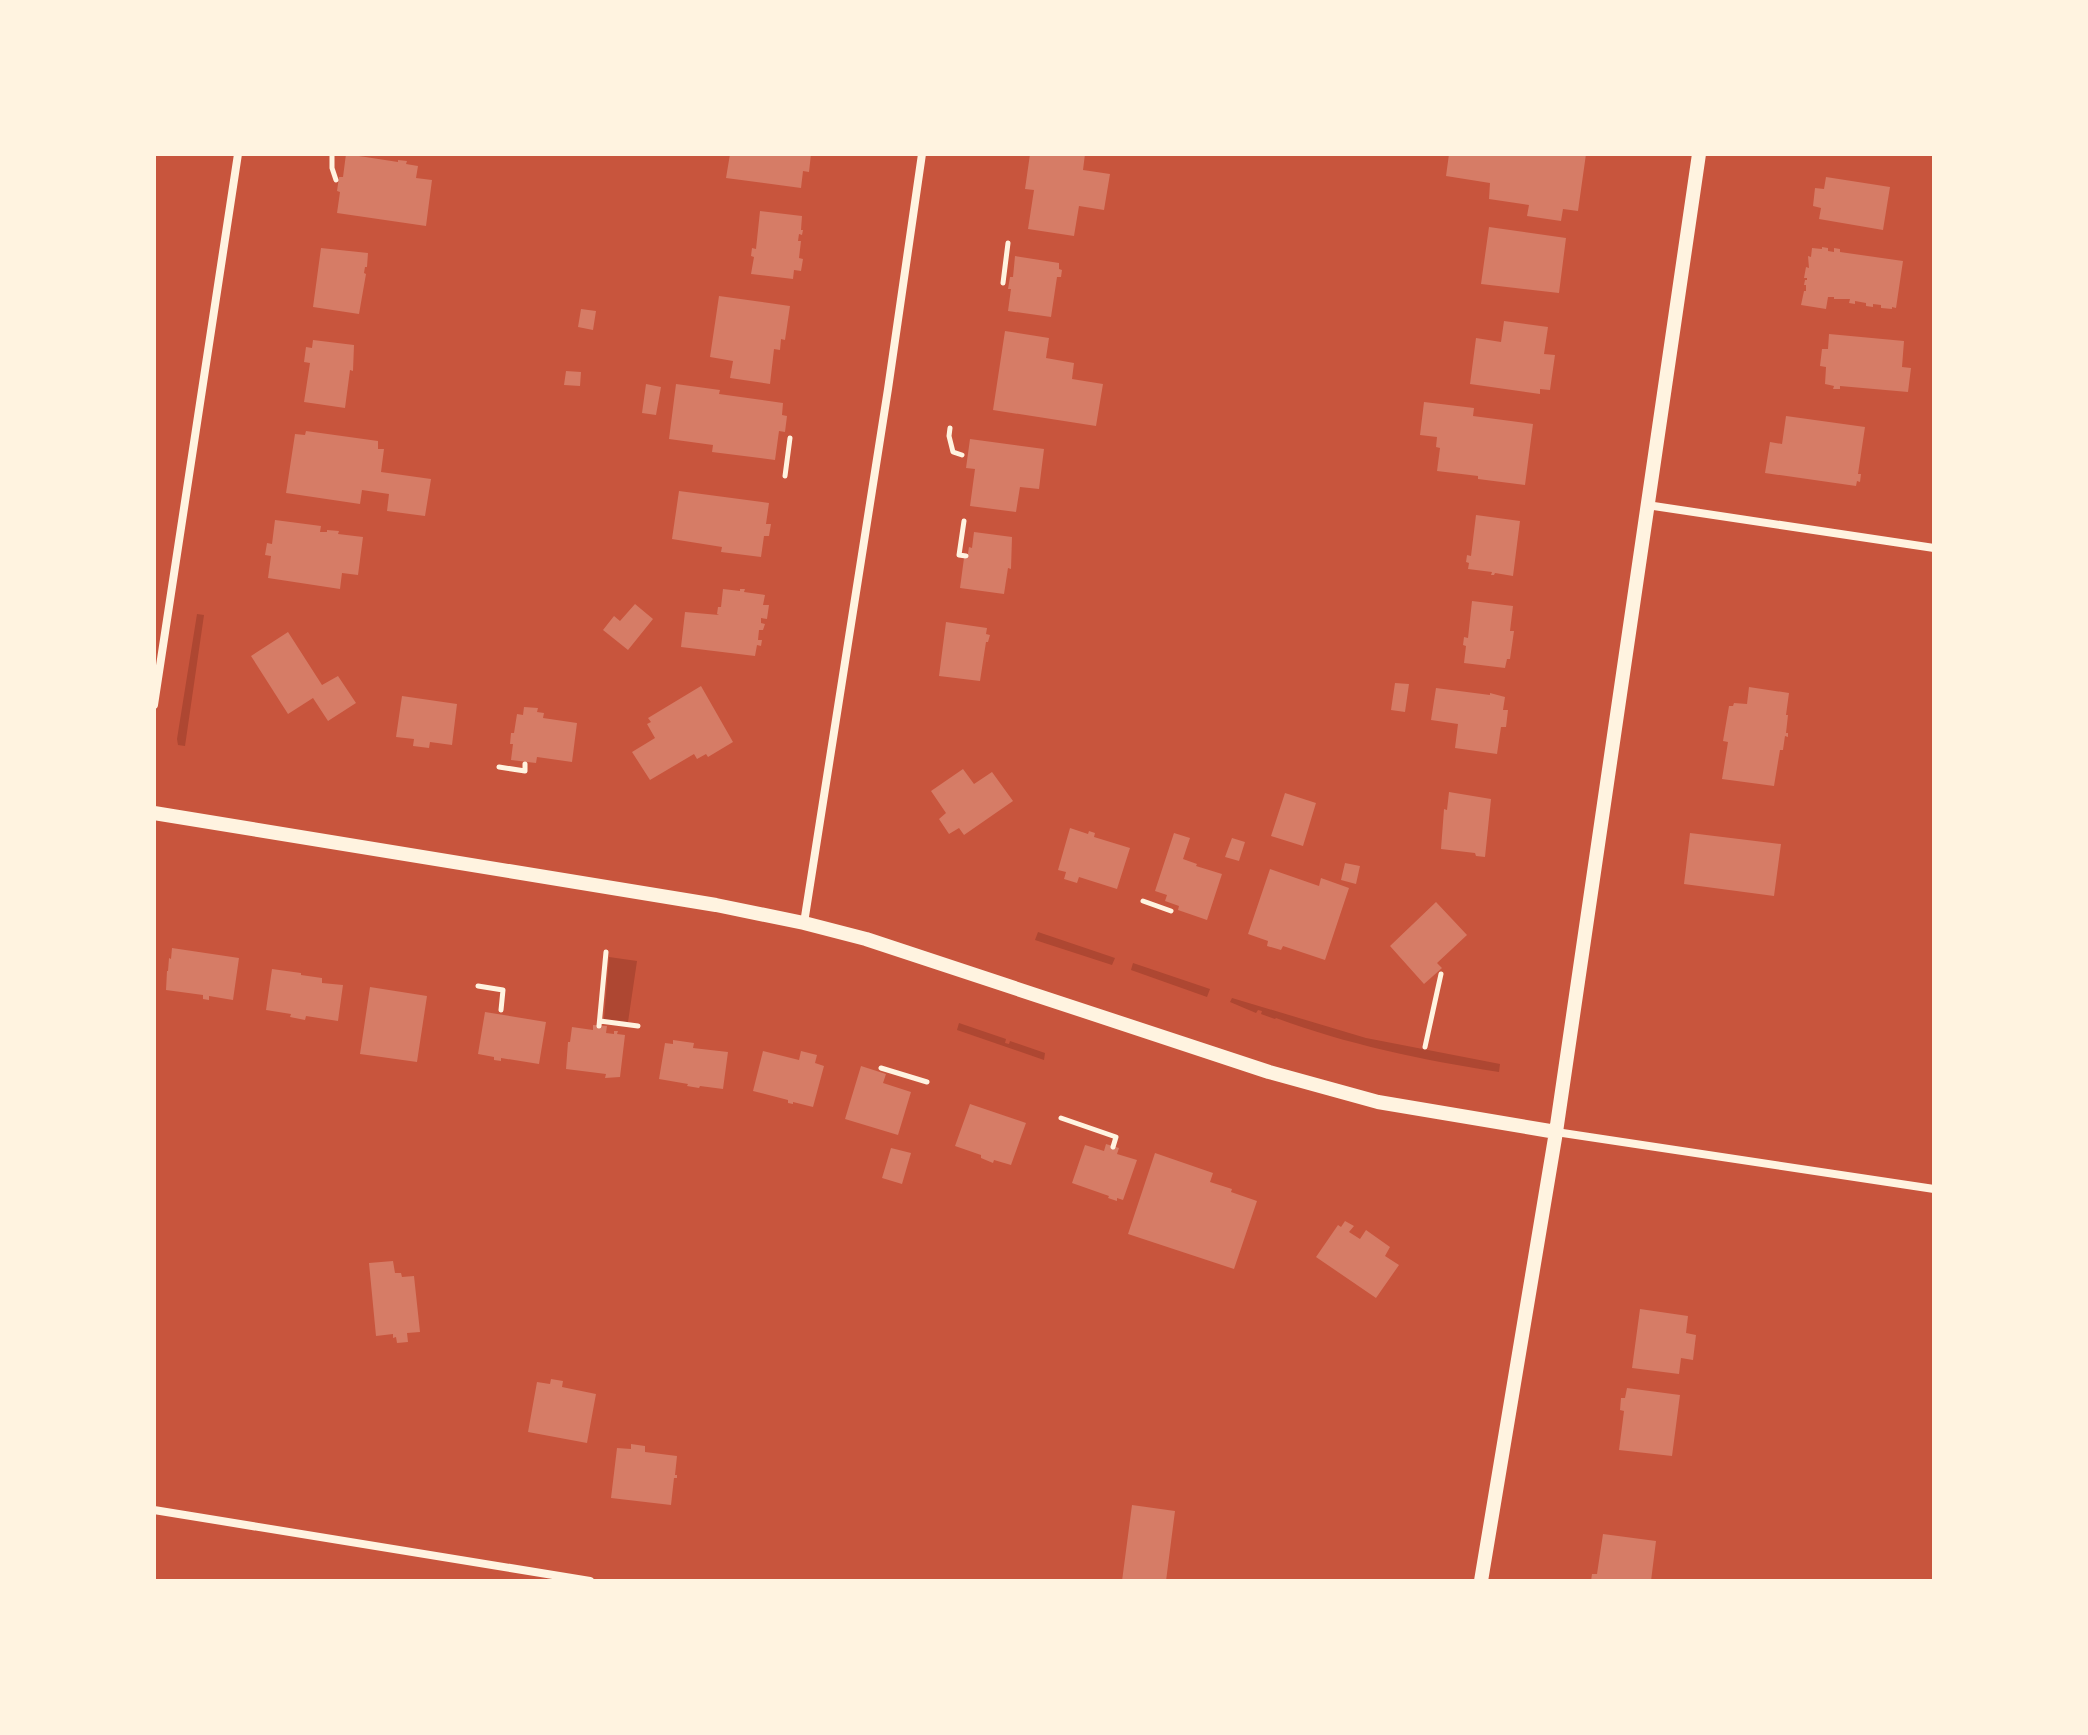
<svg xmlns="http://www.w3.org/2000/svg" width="2088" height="1735" viewBox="0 0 2088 1735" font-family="'Golos Text',sans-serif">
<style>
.green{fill:#ae4732}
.building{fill:#d67c66}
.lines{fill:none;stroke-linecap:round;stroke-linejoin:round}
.path{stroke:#fff3e0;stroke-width:5}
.minor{stroke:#fff3e0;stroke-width:8}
.tertiary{stroke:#fff3e0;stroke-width:14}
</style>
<rect width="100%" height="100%" fill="#c8553d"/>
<path class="green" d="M197,614l7,1 -19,131 -7,-1 -1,-6z
M1038,932l77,26 -3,7 -77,-25z
M609,957l28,4 -9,61 -24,-3z
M1133,963l77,26 -3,8 -76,-27z
M1232,998l134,40 134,26 -1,8c-77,-12 -153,-28 -223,-54l-1,1 -14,-5 1,-3 -4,-1 -2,3 -26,-11z
M959,1023l47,16 -1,4 4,1 1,-3 35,12 -1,7 -87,-30z"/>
<path class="building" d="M346,154l52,8v-2l9,1 -1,3 12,2 -2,12 16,2 -6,46 -89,-13 3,-21 -3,-1 2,-14h4z
M730,154h81l-2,18 -6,-1 -2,17 -75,-10z
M1030,154h55l-2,16 27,4 -6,36 -25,-4 -5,30 -46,-7 6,-39 -9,-1z
M1449,154h137l-8,57 -15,-2 -2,12 -34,-5 2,-11 -40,-6 1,-16 -44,-7z
M1826,177l64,10 -7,43 -64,-11 2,-11 -8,-2 2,-18 9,1z
M760,211l42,5 -1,14h2l-1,5 -3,-1 -1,7h3l-2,17 4,1 -2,12 -7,-1 -1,9 -42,-5 3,-17 -3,-1 1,-8 4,1z
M1489,227l77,11 -7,55 -78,-9z
M1822,247l6,1v3l6,1v-4l6,1v3l63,9 -7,47 -4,-1v2l-11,-1v-3l-8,-1v3l-7,-1v-3l-11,-2v3l-6,-1 1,-4h-16v-2h-6l-2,12 -25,-4 3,-14h2v-6h-2l1,-5h2v-2h-3l2,-11 3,1 -1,-12 3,1 1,-9 10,1z
M321,248l47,5 -1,14h-2l-1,6 2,1 -7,40 -46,-7z
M1015,256l44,7v6l3,1 -1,7h-4l-6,40 -43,-6 3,-22h-3l2,-12h3z
M719,296l71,10 -5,34 -4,-1 -1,11 -6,-1 -4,35 -40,-6 3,-17 -23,-4z
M581,309l15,2 -3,19 -15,-3z
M1504,321l44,6 -4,27 11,1 -5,35 -10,-1v5l-70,-10 6,-46 25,4z
M1005,331l44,7 -3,20 28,5 -2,16 31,5 -7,42 -103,-16z
M1829,334l75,7 -2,26 9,1 -3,24 -68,-6v3h-7l1,-3 -9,-2 1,-17 -6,-1 2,-17h6z
M313,340l41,5 -1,26 -3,-1 -5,38 -41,-6 6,-39 -6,-1 2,-15 6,1z
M566,371l15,1 -1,14 -16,-1z
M646,384l15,3 -5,28 -14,-2z
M676,384l44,6 -1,4 64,9 -1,12 5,1 -2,16 -6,-1 -4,29 -63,-8 1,-7 -44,-6z
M1424,402l50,6 -1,8 60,8 -8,61 -47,-6v-3l-41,-5 3,-23 -4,-1 1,-10 -17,-2z
M1786,416l79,11 -7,47h3l-1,8 -3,-1 -1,5 -91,-13 5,-31 12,2z
M306,431l72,10v8h6l-3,23 50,7 -6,37 -38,-5 2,-17 -27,-4 -2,14 -74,-11 9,-59 10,1z
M970,439l74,10 -5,40 -19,-2 -4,25 -46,-6 5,-37 -9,-1z
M679,491l90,12 -3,21h5l-2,12h-5l-3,21 -40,-5 1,-5 -50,-8z
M1476,515l44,6 -7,55 -18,-3 -1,2h-3l1,-3 -24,-3 1,-6 -3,-1 1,-7 4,1z
M275,520l46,6 -1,6h7v-2l12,1 -1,3 25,3 -5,38 -16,-2 -2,16 -72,-11 3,-22 -6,-1 2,-12 5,1z
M974,532l38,5 -1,32 -3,-1 -4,26 -44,-6 4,-30 3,1 2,-12 3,1z
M723,589l17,2v-2h5l-1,3 21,3 -2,10h6l-2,14 -6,-1v5l4,1 -2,6h-4l-1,10h4l-1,6 -4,-1 -2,11 -74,-9 4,-35 34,3 -2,-1 1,-7h3z
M1472,601l41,5 -3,25h4l-4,28h-3l-2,9 -41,-5 2,-17 -3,-1 1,-8 4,1z
M635,604l18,15 -25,31 -25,-20 11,-14 6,5z
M946,622l41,6 -1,6 4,1 -2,7h-2l-6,39 -41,-5z
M288,632l34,53 16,-9 18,27 -28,18 -15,-23 -25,16 -37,-58z
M1395,683l14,1 -4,28 -14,-2z
M701,686l32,56 -25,15 -2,-3 -9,5 -3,-5 -44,26 -18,-28 23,-14 -8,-14 4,-2 -3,-4z
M1749,687l40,6 -3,22h2l-2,18h2v4l-3,-1 -2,14h-3l-6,36 -52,-7 6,-37 -5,-1 6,-35h4l1,-3 13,1z
M1436,688l54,7v-2l15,4 -2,13h5l-2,17h-5l-4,27 -42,-6 3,-24 -27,-4z
M402,696l55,8 -5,41 -22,-3 -1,6 -16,-2 1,-7 -18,-2z
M524,707l14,1 -1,4 7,1 -1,5 34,5 -5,39 -35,-5 -1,6 -25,-3 2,-16h-3l1,-11h3l3,-19 6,1z
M963,769l11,15 18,-12 21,29 -49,34 -5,-7 -10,6 -10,-15 7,-6 -15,-22z
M1449,792l42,7 -6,58 -9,-1 -1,-3 -34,-4 3,-40 3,1z
M1285,793l31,10 -13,43 -32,-10z
M1070,828l18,6 1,-3 6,2 -1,4 36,11 -13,41 -38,-12 -2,6 -13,-4 2,-7 -8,-2z
M1174,833l16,5 -7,21 14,5 -1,2 26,8 -15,46 -29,-10 1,-4 -14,-5 2,-6 -12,-4z
M1690,833l91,11 -7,52 -90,-12z
M1232,838l13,4 -6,19 -14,-4z
M1345,863l15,3 -4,18 -15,-4z
M1270,869l49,17 2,-8 28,10 -24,72 -42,-14 -2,4 -14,-4 1,-5 -20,-7z
M1436,902l31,33 -30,28 5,5 -18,16 -34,-38z
M172,948l67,10 -6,42 -24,-4v4l-6,-1v-4l-37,-5 1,-19h1l1,-13 2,1z
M272,969l29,4v2l21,3v5l21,2 -5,36 -32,-5 -1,4 -15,-3 1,-3 -25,-4z
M370,987l57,9 -10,66 -57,-8z
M485,1012l61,10 -7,42 -38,-6v3l-7,-1v-3l-16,-3z
M593,1025l14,1 -1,7 8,1v-3h4l-1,3 8,1 -5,42 -15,1 1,-4 -40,-5 2,-27h2l2,-15 21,3z
M673,1040l21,3 -1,5 35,4 -5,37 -23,-3 -1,2 -12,-2 1,-2 -29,-5 6,-36 8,1z
M763,1051l36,9 2,-9 16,4 -2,8 9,3 -11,41 -20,-5v2l-5,-1v-3l-35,-9z
M861,1066l25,8 -3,9 28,9 -13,43 -53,-16z
M970,1104l56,19 -15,42 -17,-5 -1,3 -12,-5v-3l-26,-9z
M1106,1144l13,4 -2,6 20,6 -14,40 -6,-2v3l-9,-3 1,-2 -37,-13 13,-38 19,6z
M891,1148l20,5 -9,31 -20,-6z
M1155,1153l58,20 -3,9 22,7 -1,3 26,9 -23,68 -106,-35z
M1345,1221l9,5 -5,6 11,7 6,-9 24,17 -5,9 14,9 -23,33 -60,-41 22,-32 3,2z
M393,1261l2,12h6l1,4 12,-1 6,56 -13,1 1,9 -11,1 -1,-6 -3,1v-4l-17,2 -7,-73z
M1640,1309l48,7 -2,17 10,2 -3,25 -12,-2 -2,16 -47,-6z
M551,1379l12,2 -1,6 34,7 -9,49 -59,-11 9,-50 13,2z
M1627,1388l53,7 -8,61 -53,-6 5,-39 -4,-1 1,-12h4z
M631,1444l14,2v6l32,4 -2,19h2v3h-3l-3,27 -60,-7 6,-50 14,1z
M1132,1505l43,6 -9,70h-44z
M1603,1534l53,7 -5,40h-60l1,-7h5z"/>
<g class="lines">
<path class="path" d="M332,154v14l4,12
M1003,283l5,-40
M950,428l-1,8 4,16 9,3
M785,476l5,-38
M964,521l-5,34 7,1
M499,767l26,4v-7
M1143,901l28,10
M478,986l25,4 -2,20
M600,1021l38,5
M599,1026l7,-74
M1425,1047l16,-73
M881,1068l46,14
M1061,1118l55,19 -3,10"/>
<path class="minor" d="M1647,505l287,43
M154,705l84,-551
M804,923l84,-534 34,-235
M1556,1132l378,57
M154,1510l436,71"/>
<path class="tertiary" d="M154,813l562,92 88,18 62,16 403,133 109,30 178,30
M1481,1581l75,-449 143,-978"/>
</g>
<rect width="2088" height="1735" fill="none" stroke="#fff3e0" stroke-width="312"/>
</svg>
